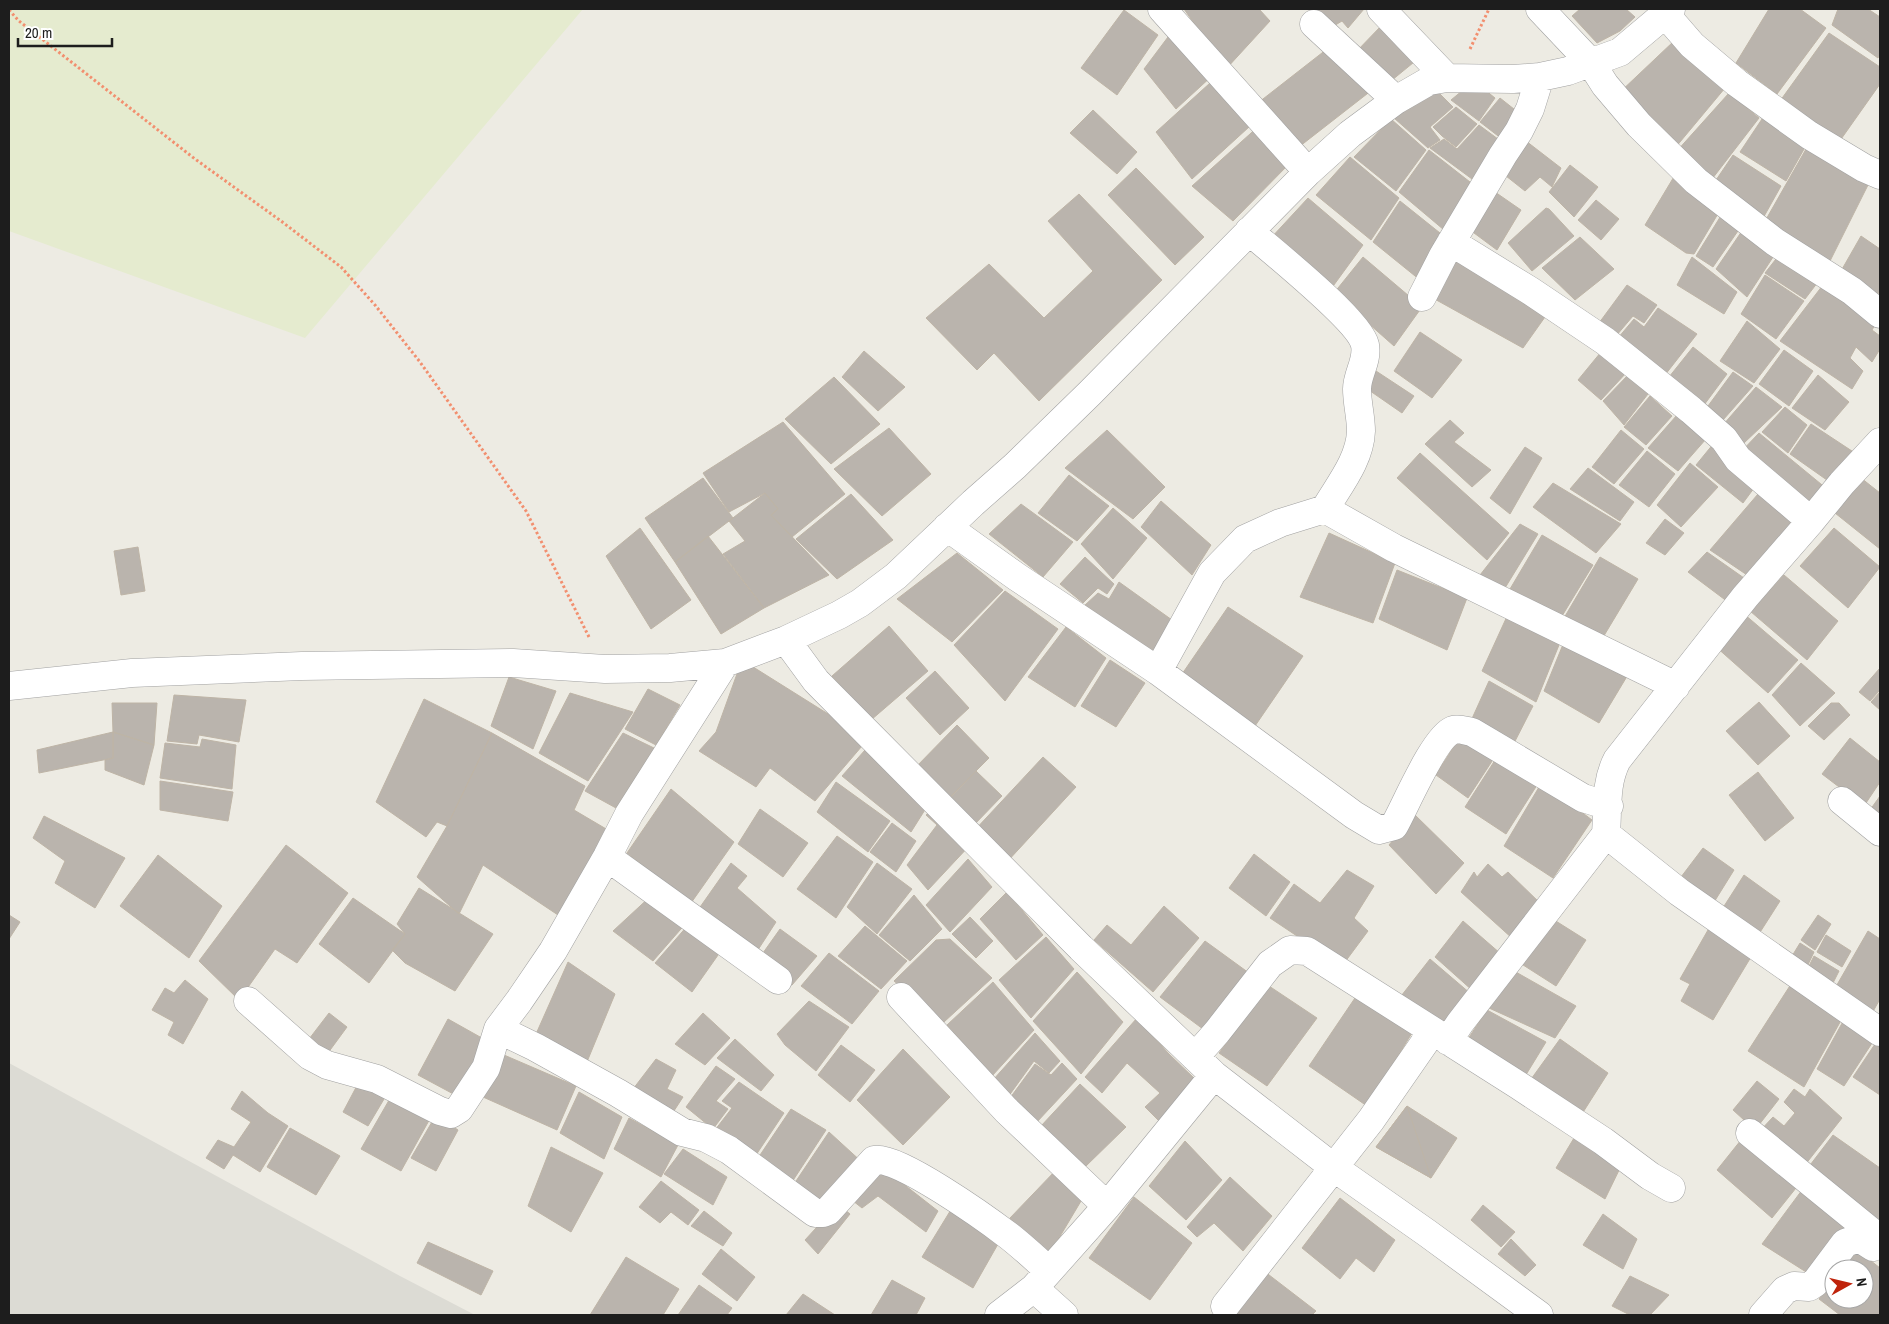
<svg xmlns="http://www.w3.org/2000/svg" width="1889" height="1324" viewBox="0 0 1889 1324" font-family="'Archivo Narrow',sans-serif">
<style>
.airport{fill:#dcdbd4}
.farmland{fill:#e5ebcf}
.building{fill:#bab4ad;stroke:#beb4a6}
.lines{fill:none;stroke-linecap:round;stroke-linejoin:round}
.minor-casing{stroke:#a1a1a1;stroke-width:29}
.path{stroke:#f28f6f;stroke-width:3;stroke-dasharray:2.5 2.5;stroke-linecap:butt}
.minor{stroke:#fff;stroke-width:28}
</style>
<rect width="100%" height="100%" fill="#edebe3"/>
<path class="airport" d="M9,1063l391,213 75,39h-466z"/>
<path class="farmland" d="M9,9h574l-278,329 -296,-107z"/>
<path class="building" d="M1184,9h75l11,12 -44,48z
M1315,9h49l-16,19 -6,-7 -10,6z
M1580,9h46l9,8 -15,14 -23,12 -25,-27z
M1769,9h31l26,19 -49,66 -41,-31z
M1838,9h30l12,8v37l-2,4 -46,-33z
M1124,10l34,25 -41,60 -36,-27z
M1382,25l37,33 -33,27 -31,-32z
M1174,29l39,46 -37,34 -32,-40z
M1829,33l51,34v17l-41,58 -59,-41z
M1674,41l51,47 -50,60 -57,-54z
M1327,49l45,41 -77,60 -41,-44z
M1474,81l21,17 -16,23 -28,-21z
M1210,83l39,44 -57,52 -36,-47z
M1436,90l17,17 -23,20 10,13 -12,8 -34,-30z
M1729,93l30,25 -50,65 -33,-31z
M1500,98l19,15 -17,26 -22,-17z
M1456,107l21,17 -21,23 -14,-11 -9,-9z
M1093,110l44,42 -20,22 -47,-41z
M1766,113l42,29 -22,39 -46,-29z
M1391,119l35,31 -30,41 -42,-34z
M1260,125l30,38 -57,58 -41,-35z
M1479,125l23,17 -30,37 -42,-31 14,-9 13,10z
M1526,141l35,27 -9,19 -12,-10 -15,14 -24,-19z
M1810,142l62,35 -43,86 -65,-40z
M1429,150l50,39 -29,46 -51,-43z
M1733,155l48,31 -19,34 -50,-34z
M1350,157l49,41 -28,42 -55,-45z
M1570,165l28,22 -24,30 -25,-25z
M1136,168l68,69 -29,28 -67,-70z
M1675,175l47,32 -28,47 -8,-1 -41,-28z
M1495,192l26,18 -24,40 -27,-20z
M1079,194l83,86 -123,121 -45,-48 -17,17 -51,-52 63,-54 55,54 49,-47 -45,-50z
M1308,198l55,47 -32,44 -61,-50z
M1596,200l23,19 -18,21 -23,-20z
M1400,201l50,40 -30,39 -47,-38z
M1546,208l3,1 25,27 -42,35 -24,-28z
M1722,214l18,14 -27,39 -17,-11z
M1742,231l33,23 -28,43 -31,-28z
M1861,236l19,13v41l-2,4 -37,-23z
M1580,237l34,32 -39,31 -33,-32z
M1783,250l38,28 -16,21 -40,-26z
M1450,256l95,61 -22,31 -92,-51z
M1363,257l59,50 -28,39 -60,-53z
M1692,257l45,35 -13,22 -47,-29z
M1765,275l39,26 -28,38 -35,-25z
M1826,281l52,39 -6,10 8,6v13l-8,13 -16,-15 -6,11 13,13 -11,18 -72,-48z
M1627,285l30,20 -13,18 -11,-7 -17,20 -17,-13z
M1658,308l39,26 -32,41 -47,-37 16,-19 10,8z
M1747,321l33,28 -26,34 -34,-22z
M1420,332l42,28 -30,38 -38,-27z
M1693,347l34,27 -23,31 -35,-28z
M1784,350l29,21 -24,35 -30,-22z
M864,351l41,36 -27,24 -36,-34z
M1601,352l26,20 -26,28 -23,-20z
M1376,371l38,25 -12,17 -39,-27z
M1733,372l20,14 -30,34 -15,-14z
M1629,374l19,20 -24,31 -21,-24z
M1818,375l31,27 -24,28 -33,-22z
M834,377l46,47 -49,40 -46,-45z
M1756,387l26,20 -38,36 -21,-18z
M1650,396l22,20 -26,29 -22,-18z
M1785,407l22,18 -19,28 -26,-21z
M1677,415l29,24 -28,32 -30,-23z
M1450,420l14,13 -10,9 37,28 -19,17 -47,-43z
M783,422l62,72 -53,43 -21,-22 7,-6 -13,-16 -36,19 -26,-39z
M1811,424l47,31 -24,30 -44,-31z
M889,428l42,46 -49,42 -48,-47z
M1107,430l58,57 -32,32 -68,-51z
M1621,430l23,19 -30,35 -22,-17z
M1759,433l68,56 -19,24 -70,-58z
M1714,443l43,41 -14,19 -47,-38z
M1525,447l17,11 -32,56 -20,-16z
M1647,451l28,23 -26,33 -30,-22z
M1420,453l89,80 -22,27 -90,-82z
M1690,463l28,24 -37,40 -24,-22z
M1588,468l46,34 -14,19 -50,-32z
M1069,475l40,31 -32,35 -39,-28z
M703,478l30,40 -58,44 -30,-44z
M1861,478l19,15v56l-45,-36z
M1553,483l68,41 -25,29 -63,-46z
M1764,487l36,29 -47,63 -43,-29z
M765,493l13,16 -7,6 58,60 -65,33 -41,-54 22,-13 -16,-20z
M851,494l42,46 -56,39 -41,-40z
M1161,501l50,44 -19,30 -51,-48z
M1021,504l52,38 -30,35 -54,-43z
M1113,508l34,30 -34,41 -32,-35z
M1665,519l19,14 -19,22 -19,-12z
M1520,524l18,10 -33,54 -25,-13z
M640,528l51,72 -40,29 -45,-73z
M1834,528l46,39 -32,41 -48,-42z
M1329,533l66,30 -22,60 -73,-26z
M1542,535l51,30 -31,51 -52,-27z
M708,536l56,72 -43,26 -46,-72z
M138,547l7,44 -24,4 -7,-44z
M1707,552l37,26 -16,24 -40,-30z
M957,553l46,37 -51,52 -55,-43z
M1085,557l29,27 -7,10 -9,-6 -15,15 -23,-19z
M1600,557l38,22 -36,60 -38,-21z
M1397,570l70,28 -20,52 -68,-31z
M1784,575l54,46 -31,39 -57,-49z
M1119,582l60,43 -23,36 -72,-55 14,-13 11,6z
M1005,591l53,38 -53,72 -51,-56z
M1228,607l75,49 -48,70 -75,-49z
M1509,612l52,28 -25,62 -54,-31z
M1744,614l54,46 -30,33 -53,-47z
M889,626l39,45 -57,49 -39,-44z
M1066,627l40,31 -31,49 -47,-30z
M1564,642l65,31 -30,50 -55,-32z
M742,660l126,79 -53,62 -45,-33 -14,19 -57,-36 17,-19z
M1110,660l35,23 -29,44 -35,-21z
M1801,663l34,30 -35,33 -28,-31z
M1880,668v22l-10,11 -11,-9z
M935,671l34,37 -29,27 -34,-37z
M509,677l47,14 -23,58 -42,-23z
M1489,681l44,25 -22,43 -41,-26z
M648,689l32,16 -24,40 -31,-16z
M1880,692v18l-9,-8z
M570,693l63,19 -45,69 -49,-28z
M174,695l72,5 -7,42 -40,-7 -2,9 -30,-3z
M424,699l68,34 -45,93 -10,-4 -11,15 -50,-35z
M1759,702l31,34 -32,29 -32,-34z
M112,703h45l-3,42 -41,-13z
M1831,703h8l11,12 -26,25 -16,-14z
M957,725l32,33 -42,42 -32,-32z
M113,732v26l-74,15 -2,-23z
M113,732l41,13 -10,40 -39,-15v-10l8,-2z
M492,733l93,53 -11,24 39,23 -49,86 -81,-54 -24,49 -42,-37 30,-51z
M623,733l31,15 -38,60 -31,-17z
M1461,735l35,20 -28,43 -32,-23z
M1850,738l30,24v20l-16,24 -42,-32z
M202,739l34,6 -4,44 -72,-11 5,-35 35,4z
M873,741l55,64 -17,27 -69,-56z
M1043,757l33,30 -70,76 -33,-31z
M1497,757l42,25 -33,52 -41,-27z
M976,771l26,25 -29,30 -26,-25z
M1758,772l36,46 -29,23 -36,-46z
M160,781l73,11 -5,29 -68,-11z
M836,782l54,39 -22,31 -51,-40z
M1542,782l50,38 -39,58 -49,-32z
M671,789l63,53 -43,61 -64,-50z
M1880,796v22l-10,-8z
M937,805l34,39 -43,46 -21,-25 30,-40 -11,-10z
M760,809l48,34 -25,34 -45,-33z
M1414,814l50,49 -28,31 -47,-49z
M44,816l81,42 -30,50 -40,-25 10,-22 -32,-23z
M892,823l24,18 -20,31 -26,-20z
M837,836l36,26 -37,56 -39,-29z
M286,845l62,48 -51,70 -22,-14 -36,51 -40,-39z
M1703,848l31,22 -23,37 -33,-26z
M1254,854l36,28 -24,34 -37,-28z
M158,855l64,51 -33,52 -69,-52z
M968,859l24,28 -42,45 -24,-27z
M731,863l16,13 -10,12 39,34 -22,34 -56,-46z
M877,863l35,26 -35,45 -30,-27z
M1488,864l14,13 6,-5 33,32 -28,35 -52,-47 13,-20 3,5z
M1347,870l27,16 -20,32 14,13 -26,35 -72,-48 24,-34 26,19z
M1744,875l36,26 -23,36 -38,-23z
M419,888l74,46 -38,57 -50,-28 -13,-13 13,-16 -8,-10z
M1007,892l36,43 -27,25 -36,-41z
M653,894l34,28 -34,39 -40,-30z
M914,895l28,34 -32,32 -31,-26z
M353,898l52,36 -36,49 -50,-39z
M1164,906l35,32 -46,54 -59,-52 13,-15 24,20z
M9,915l11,7 -11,17z
M1818,915l13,9 -16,26 -14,-10z
M970,917l23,24 -17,17 -24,-24z
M1551,918l35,22 -30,46 -36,-23z
M1463,921l38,33 -28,37 -38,-34z
M1712,923l42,29 -41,68 -32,-19 9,-17 -10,-5z
M689,924l34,24 -31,44 -37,-29z
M865,926l42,35 -26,28 -43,-33z
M780,929l37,27 -25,29 -34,-25z
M1868,931l12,8v60l-9,16 -37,-25z
M1826,935l25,16 -9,16 -25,-15z
M1046,937l28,32 -43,49 -32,-38z
M950,939l42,39 -48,44 -50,-41 42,-41z
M1205,941l44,32 -42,59 -47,-35z
M1800,943l14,9 -9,19 -16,-10z
M829,953l50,38 -27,33 -51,-38z
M1814,956l25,15 -8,16 -25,-15z
M1430,959l41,35 -26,37 -47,-31z
M568,962l47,32 -31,75 -52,-26z
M1514,971l62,35 -21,32 -66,-30z
M1077,972l46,50 -42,52 -48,-53z
M185,980l23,19 -25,45 -15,-9 6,-13 -22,-12 13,-22 9,5z
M1793,981l51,34 -40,72 -56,-36z
M993,982l41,48 -42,46 -45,-51z
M1269,986l48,32 -50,68 -48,-33z
M1357,995l55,38 -45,73 -58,-40z
M809,1001l40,26 -33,44 -31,-26 -8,-11z
M1487,1010l59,32 -22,36 -60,-33z
M329,1013l18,14 -22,30 -19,-14z
M703,1013l27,25 -25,27 -30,-21z
M1846,1016l30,21 -32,49 -27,-17z
M1137,1018l32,36 27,26 -36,42 -15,-15 15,-14 -33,-30 -25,30 -17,-16z
M448,1019l41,23 -30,55 -41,-22z
M1035,1033l25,28 -11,12 -15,-12 -26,36 -15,-17z
M1879,1038l1,1v56l-27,-18z
M735,1039l39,36 -13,16 -44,-33z
M1560,1039l48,34 -28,44 -51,-35z
M841,1045l34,25 -25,32 -32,-27z
M903,1049l47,48 -47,48 -46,-45z
M504,1055l72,31 -19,44 -74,-33z
M656,1059l20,11 -9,19 16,8 -13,20 -40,-24z
M1062,1063l15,16 -41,44 -26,-25 25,-34 16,11z
M716,1066l19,13 -19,22 12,8 -15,20 -27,-22z
M361,1078l26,16 -19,32 -25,-14z
M1757,1081l22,18 -24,31 -22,-20z
M739,1082l45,31 -30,45 -39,-28 17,-22 -10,-7z
M1080,1084l46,43 -41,40 -44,-41z
M1794,1089l11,8 5,-8 32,29 -41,52 -43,-37 15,-16 11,9 11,-13 -11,-11z
M242,1091l26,22 20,13 -28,46 -27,-17 -9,14 -18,-11 12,-18 16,7 17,-25 -20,-13z
M579,1092l43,25 -18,42 -44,-26z
M392,1095l40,20 -31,56 -40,-22z
M1407,1106l24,72 -55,-31z
M1407,1106l50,32 -26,40 -55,-31z
M791,1109l35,21 -36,55 -36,-21z
M436,1115l22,15 -22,41 -25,-13z
M629,1118l49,27 -17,32 -47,-28z
M290,1128l50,28 -24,39 -49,-28z
M829,1132l35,32 -41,47 -31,-24z
M1577,1133l46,29 -18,37 -49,-31z
M1745,1135l55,48 -28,35 -55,-48z
M1833,1135l47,33v52l-7,9 -69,-56z
M1185,1141l37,39 -36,40 -37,-34z
M551,1147l52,26 -32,59 -43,-26z
M683,1149l44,28 -14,28 -49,-31z
M879,1165l59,46 -12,21 -48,-36 -16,12 -14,-11z
M1057,1169l27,27 -25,42 -15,18 -34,-38z
M1230,1177l42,39 -29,35 -29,-28 -17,14 -10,-10z
M661,1181l38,29 -11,15 -17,-13 -11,11 -21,-16z
M1805,1186l47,39 -38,52 -52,-33z
M1134,1197l58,46 -42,57 -61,-42z
M1340,1198l55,42 -21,32 -18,-14 -16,21 -38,-31z
M838,1204l12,10 -32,40 -13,-14z
M1483,1205l32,27 -14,15 -30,-27z
M952,1208l50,29 -29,51 -51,-31z
M704,1211l28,22 -9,13 -32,-20z
M1603,1214l34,25 -14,30 -40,-24z
M1511,1239l25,26 -11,11 -27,-22z
M428,1242l65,29 -12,24 -64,-32z
M721,1249l34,28 -18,24 -35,-27z
M1856,1249l24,19v47h-40l-21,-16 15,-21v21h30v-30h-23z
M626,1257l53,32 -16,26h-73z
M1260,1268l56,43 -4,4h-79z
M1630,1276l39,19 -19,20h-20l-18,-9z
M892,1280l33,18 -9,17h-45z
M699,1285l33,23 -5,7h-49z
M803,1294l32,21h-49z"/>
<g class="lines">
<defs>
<path id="minor" d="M1162,9l146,163
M1381,9l66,69
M1540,9l51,54 14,22 34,40 57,56 79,61 77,49 28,23
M1666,15l26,30 45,38 72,52 55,33 16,7
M1314,24l82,76
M1249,231c23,20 111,90 116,114 3,16 -8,29 -8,44 0,14 4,28 4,42 -1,29 -22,54 -36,78
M1451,242l78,48 76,51 86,69 33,29 14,20 73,62
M1422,297l21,-41 60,-101 16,-24 11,-22 10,-32
M947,527l70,50 141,94
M786,640l30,41 265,267 133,127 119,92 94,66 112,82
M9,686l123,-13 170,-7 211,-3 92,6 65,-1 55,-5 61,-23 53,-25 21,-12 36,-27 77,-73 42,-37 75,-73 218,-221 42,-38 46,-34 33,-19 18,-3 66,1 27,-2 28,-6 52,-19 51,-43
M1842,801l38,31
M1609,806l-26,-8 -111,-66c-6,-1 -13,-4 -19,-2 -19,7 -48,77 -59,96l-15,4 -25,-15 -196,-144 54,-98 33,-34 35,-16 45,-14 69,39 282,138
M1606,834l73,58 201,140
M607,857l171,123
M901,997l105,113 101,96
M248,1001l62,55 17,9 50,14 63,32 11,3 8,-5 27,-41 12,-39 37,18 83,46 64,39 24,6 23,12 86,63h8l5,-2 46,-51c22,-6 114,60 135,76 14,11 27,23 40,35
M498,1029l21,-28 34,-50 54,-94 22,-43 96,-151
M1448,1041l12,-18 146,-189c2,-26 -1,-51 11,-74l128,-163 66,-76 31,-38 38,-41
M1195,1057l22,-25 53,-68 20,-14 17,1 211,134 85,56 47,35 21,12
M1750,1133l129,105
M1034,1288l30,27
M1225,1306l146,-186 61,-88
M999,1315l35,-27 73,-82 107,-131
M1763,1315l22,-25 9,-4 15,1 6,-4 30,-40 14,-5 14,9 6,-9"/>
</defs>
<use href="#minor" class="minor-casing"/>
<path class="path" d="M9,10l10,11 176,138 86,62 60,46 34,38 45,57 106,149 63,126
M1470,49l19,-40"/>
<use href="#minor" class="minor"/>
</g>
<rect width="1889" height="1324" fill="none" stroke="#1d1d1d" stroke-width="20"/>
<g transform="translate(1849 1284) rotate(82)"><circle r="24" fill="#ffffff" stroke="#a5a5a5"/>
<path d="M0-4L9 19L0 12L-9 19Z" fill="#bf230b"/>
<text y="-8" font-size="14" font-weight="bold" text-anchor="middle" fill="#1d1d1d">N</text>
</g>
<path d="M18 38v8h94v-8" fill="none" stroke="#1d1d1d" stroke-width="2.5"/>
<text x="25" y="38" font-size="15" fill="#1d1d1d" stroke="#ffffff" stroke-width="4" paint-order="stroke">20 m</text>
</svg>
